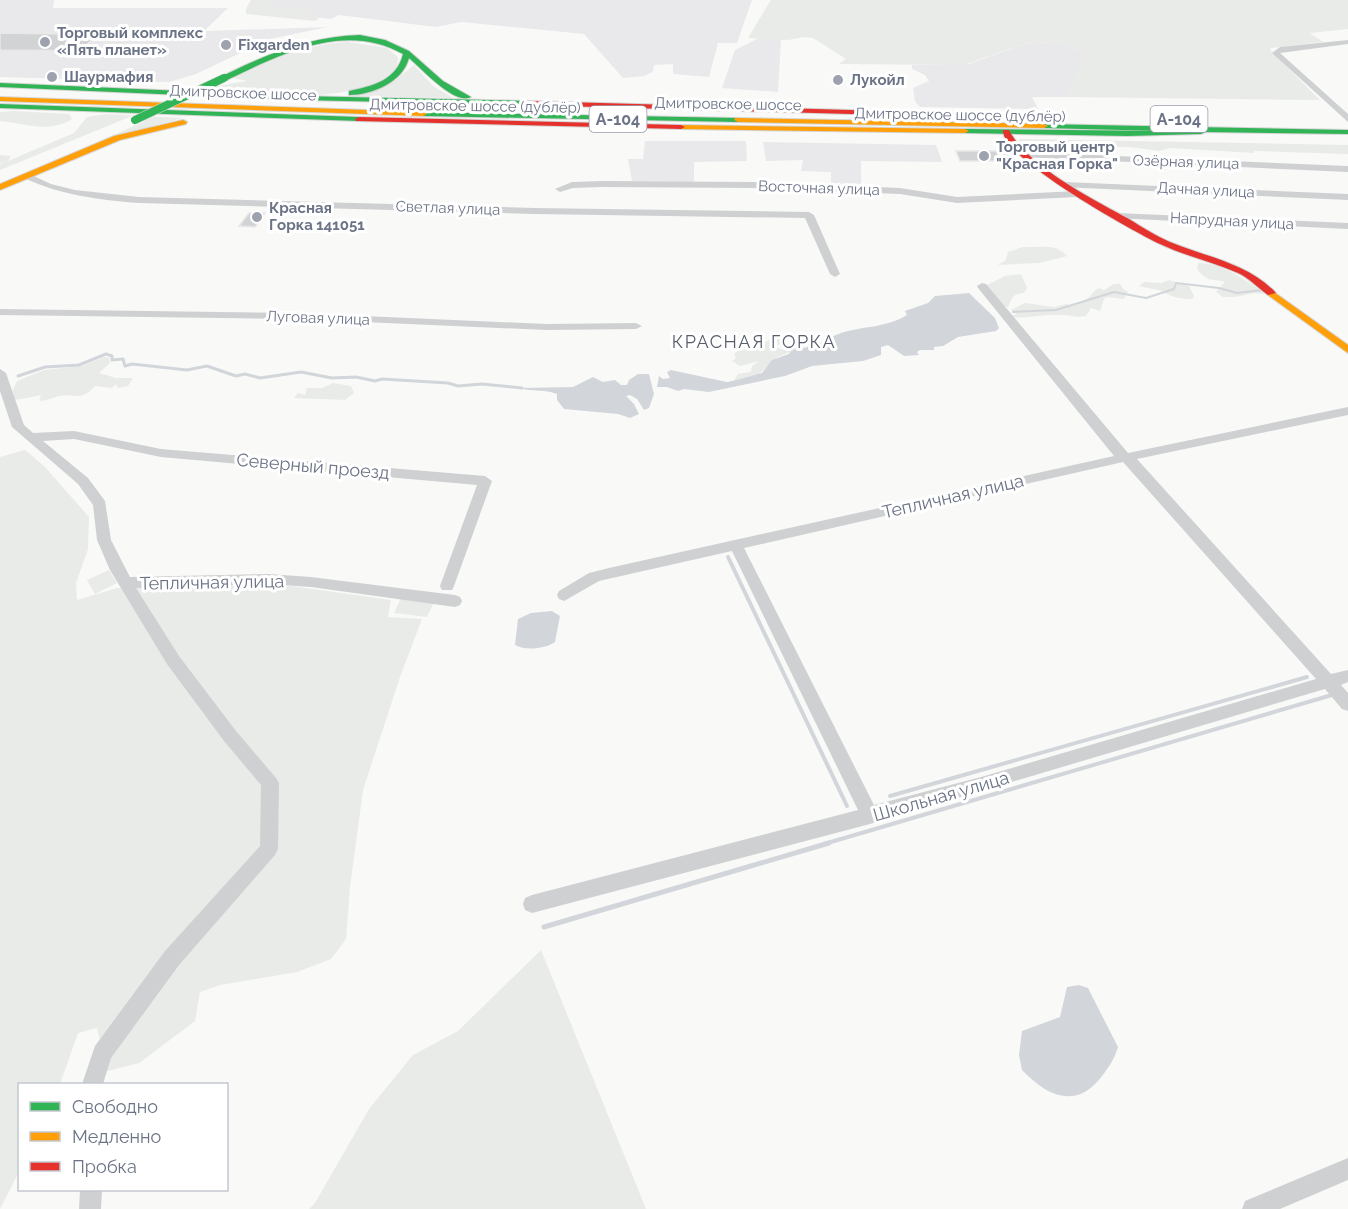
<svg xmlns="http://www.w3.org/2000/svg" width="1348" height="1209" viewBox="0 0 1348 1209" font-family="Raleway,sans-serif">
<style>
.built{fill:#e9e9eb}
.green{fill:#e8ebe7}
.water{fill:#d2d6db}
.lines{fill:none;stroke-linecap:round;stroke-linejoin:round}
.stream-far3{stroke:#d2d6db;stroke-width:2}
.stream-far2{stroke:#d2d6db;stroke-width:3}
.stream-far1{stroke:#d2d6db;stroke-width:4}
.stream{stroke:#d2d6db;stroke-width:5}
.building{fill:#d2d3d4;stroke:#e8e8e8;stroke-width:1.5}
.fast-casing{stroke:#d5d5d6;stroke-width:2}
.slow-casing{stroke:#d5d5d6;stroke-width:2}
.jam-casing{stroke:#d5d5d6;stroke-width:2}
.street{fill:#cfd0d2;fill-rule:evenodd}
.fast{fill:#30b455;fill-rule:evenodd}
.slow{fill:#ff9f0a;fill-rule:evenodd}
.jam{fill:#e5322d;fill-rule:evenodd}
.fast-bridge-casing{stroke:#d5d5d6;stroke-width:9;stroke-linecap:butt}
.fast-bridge{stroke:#30b455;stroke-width:8}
.poi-dot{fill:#9da2ae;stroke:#fff;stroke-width:2}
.labels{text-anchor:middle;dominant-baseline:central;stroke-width:6;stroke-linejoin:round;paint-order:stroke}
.far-poi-label{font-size:15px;font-weight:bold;fill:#6b7386;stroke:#fff;text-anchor:start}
.far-street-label{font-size:15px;fill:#6b7386;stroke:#fff}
.shield{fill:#fff;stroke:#979daa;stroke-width:1.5}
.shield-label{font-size:16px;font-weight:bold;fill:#6b7386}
.far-quarter-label{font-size:18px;letter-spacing:1.5px;fill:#585e6c;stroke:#fff}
.street-label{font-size:18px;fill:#6b7386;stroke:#fff}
</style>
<rect width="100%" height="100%" fill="#f9f9f8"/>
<path class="built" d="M0,0h54l-1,8h175l-24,23 124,-4 -58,12 -74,35 -27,8 -169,-5z
M268,0h484l-15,43h-19l-9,34 -36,-3v-10l-19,1 -1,7 -9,4 -21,2 -39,-44 -123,-12 -25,5 -97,-12 -8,4 -65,-7z
M759,38l22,1 -3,53 -56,-4 13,-38z
M1053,42l33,10 -19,45h-35l6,12 -118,-2 -5,-6 -2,-13 16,-7 -4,-6 -13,-6v-4l57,-1 55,-20z
M645,141h101l1,20 -53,1v20l-62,-1 -4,-22h15z
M763,142l173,3 6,17 -81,-1v24l-6,2 -24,-1v-14l-30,-1 2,-11 -37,1z"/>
<path class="green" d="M251,0h19l2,7 38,4 2,5 7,3 -5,2 -68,-7v-5z
M771,0h577v29l-38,4 13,9 -52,6 -1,2 50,50 -253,-3 18,-45 -32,-10 -29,2 -60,21 -125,-1 7,-5 -33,-21 -9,-1 -16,3 -40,-2z
M348,42l39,6 11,9 -1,12c-44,39 -136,24 -192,23l12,-6 30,-5 -14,-3c38,-18 73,-34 115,-36z
M414,65l19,21 20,12 -100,-2 41,-15z
M15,111l54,3 3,5c-24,15 -47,4 -72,2v-9z
M106,114l77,4 -52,14 -46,16 60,-27 -13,-5 -132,54v-6l4,-2 -4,1v-8l11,1 -3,5 66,-28 13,-16z
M1020,139l328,6v9l-94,-3v2l-84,-5 -11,3 -28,-4h-94l-6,-2 -5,2 -11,-4z
M1023,247c15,1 33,-4 44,9l-28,7 -41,2 8,-5 2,-8z
M1198,263c30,0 46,20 71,31l-15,-1 -19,4h-12l-7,-5 9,-10c-15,-4 -16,1 -28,-13z
M1021,274l6,14 -3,5c-12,1 -12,5 -16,14l-7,-1 -16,-20 20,-10z
M1169,280l20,6 5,10 -2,3c-13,0 -19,-2 -29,-7 -5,-3 -17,-4 -24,-6l5,-4 17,1z
M1114,284h6l4,6 4,1 -4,8 -17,-2 -3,2 -4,12 -9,-3 -5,8c-9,2 -16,-1 -25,-1 -17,-1 -33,4 -50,2l5,-3 -5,-4 14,-7 29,4 12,-3 7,2c5,-3 12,-5 16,-9 4,-3 4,-6 10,-9l5,2z
M774,337l7,1 2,4 -1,3 -10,-1 -1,3 21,4 -16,7 -19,18 -23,5 4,-7 13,-2 1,-6 7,-5 -19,5 -8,-5 4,-3 -2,-4 5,-4h14l-5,-5 17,4 -3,-5z
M105,357l4,1 1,5 -11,10 17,5h17l-5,8 -10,2 -2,-4 -4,4 -17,-2c-13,16 -22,7 -36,10 -7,2 -13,5 -20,5l2,-6c-10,2 -17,4 -27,5l-1,-10 4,-9 27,-11 38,-4z
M333,383l18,3 3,7 -9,7 -51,-2 4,-5 7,2 2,-7h15z
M25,450l19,16 45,51 -1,32 -12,34 1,17 40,-12 153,-5 121,17 -3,17 34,2 -22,58 -37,113 -13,97 -4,52 -15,20 -34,13 -77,13 -20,7 -5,29 -56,42 -32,8 -10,-43 -19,5 -18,51h-40l-1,88 -19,37v-752z
M109,570l8,13 -22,11 -8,-14z
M401,598l33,4 -7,15 -33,-4z
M541,950l105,259h-337l6,-6 54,-94 44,-54 45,-24z"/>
<path class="water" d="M969,293l26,25 4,10 -3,3 -38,6 -15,9 -9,1v3h-14l-3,2 2,3 -15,1 -16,-11 -7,2v8l-18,6 -51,5 -27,10 -76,16 -25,-3 -6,2 -11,-4h-10l2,-11 4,3 7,-1 -3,-6 4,-2 56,12 10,-2 25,-7 10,-13 17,-6 4,-6c16,2 22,-6 35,-6l2,-4c22,-13 54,-8 77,-23l-2,-4 23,-8 7,-7z
M638,374h11l5,20 -5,14 -5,2 -7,-11 -7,-4 -4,1 8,8 5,10 -9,4 -12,-4 -54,-5 -7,-9v-6c-12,-5 -24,-2 -38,-6l54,-1 20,-10 10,5 12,-2 6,5h6l2,-5z
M552,611l8,5 -5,26c-10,7 -30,9 -40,3l3,-26 13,-6z
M1079,985l9,3 30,59c-3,10 -7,17 -13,25 -26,38 -55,27 -83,-2l-3,-15 3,-24 38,-14 7,-30z"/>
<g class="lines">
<path class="stream-far3" d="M1013,312l43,-2 58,-18 32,6 28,-9 2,-6 43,5 18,5 26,-3"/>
<path class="stream-far2" d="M18,376l27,-9 34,-2 27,-11 6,2v4l11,-1 2,7 7,-2 55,6 20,-4 29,10 9,-2 15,4 41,-6 31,6 24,-1 19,4 7,-2 66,4 10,3 24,-2 40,4"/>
<path class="stream-far1" d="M728,557l119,249
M890,796l417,-119
M824,844l508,-149"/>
<path class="stream" d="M544,927l285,-84"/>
</g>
<path class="building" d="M0,33l64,1h34l-18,17 -80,-1z
M956,151h52l4,10h-52z
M249,213h16l-10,14 -16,-1z"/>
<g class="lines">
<defs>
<path id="fast" d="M360,35l25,5 24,11 34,30 28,16c-16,9 -50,-29 -62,-39 -6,24 -37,37 -60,37v-4c24,-5 48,-11 54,-37 -58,-33 -122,0 -176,26l-7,-2c9,-6 20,-10 30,-15 36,-16 71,-27 110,-28z
M0,83l299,13 229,5 4,2 -4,2 -229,-5 -299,-13z
M0,104l359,13 4,2 -4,2 -359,-13z
M420,112l318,6 4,2 -4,2 -315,-6 -4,-2z
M1041,124l307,6v4l-143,-2 -4,2 -74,2 -162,-3 -4,-2 4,-2 196,2 -117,-3h-3z"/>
<path id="slow" d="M0,97l423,15 4,2 -4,2 -423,-15z
M918,112l85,3 4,2 -4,2 -82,-3h-3z
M735,118l309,6 4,2 -4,2 -306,-6 -4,-2z
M183,120l4,2 -1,2 -66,16 -120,50v-6l114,-48z
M678,125l287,4 4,2 -4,2 -284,-4h-3z
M1271,290l77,55v8l-80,-58 -2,-2z"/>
<path id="jam" d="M528,101l393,11 4,2 -4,2 -396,-11v-4z
M359,117l322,8 4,2 -4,2 -325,-8 -1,-2z
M1003,130h6c18,36 85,70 120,89 13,8 27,17 41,23 36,15 78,21 106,51l-8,2c-10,-7 -19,-17 -30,-22 -25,-11 -53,-17 -78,-29 -27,-13 -159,-86 -157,-114z"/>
</defs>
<use href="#fast" class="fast-casing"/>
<use href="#slow" class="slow-casing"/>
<use href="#jam" class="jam-casing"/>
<path class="street" d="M1348,40v4l-68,9 68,61v8l-76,-69 8,-6z
M1024,152l324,14v6l-327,-15v-4z
M27,173l24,11 24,6 64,7 395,11 275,4 5,3 26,59 -5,3 -5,-3 -25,-56 -271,-4 -395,-11c-40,-3 -79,-8 -115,-25v-4z
M602,181l151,1 147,6 57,9 120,-6 5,3 -5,3 -120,6 -57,-9 -147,-6 -151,-1 -29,1 -13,4 -5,-3 17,-7z
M1064,182l284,12v6l-287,-13v-4z
M1117,213l231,10v6l-235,-11 -1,-2z
M982,283l4,1 142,169 220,-46v8l-211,44 194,215 17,-4v12l-7,3 7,8v18l-6,-2 -17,-20 -455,135 -338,89 -7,-3 -2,-6 2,-6 7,-3 326,-85 -126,-259 -133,30 -35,20 -5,-2 -2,-4 2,-4 30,-18 20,-5 505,-112 -136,-168 -1,-2zM1123,462l193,217 -335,98 -107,28 -130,-257z
M0,309l296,4 251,11 89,-1 6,3 -6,3 -89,1 -251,-11 -296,-4z
M0,369l6,4 18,52 9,8 41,-2 87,18 324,27 7,5 -38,105 -2,4h-10l-2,-4 37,-101 -316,-28 -87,-18 -31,2 45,37 17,23 6,39 19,37 138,-3 43,3 144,18 5,2 2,4 -2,4 -5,2 -144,-20 -43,-3 -132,4 43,68 57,75 40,47 3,5 -1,66 -3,6 -96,110 -68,93 -8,26h-21l13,-38 70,-95 95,-105 1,-61 -37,-44 -57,-77 -57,-94 -13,-30 -4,-35 -15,-21 -66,-57 -12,-36z
M1348,1158v22l-68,29h-38l3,-8z
M80,1190h22l-1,19h-22z"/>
<use href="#fast" class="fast"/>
<use href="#slow" class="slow"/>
<use href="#jam" class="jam"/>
<defs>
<path id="fast-bridge" d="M135,120l89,-42"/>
</defs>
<use href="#fast-bridge" class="fast-bridge-casing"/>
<use href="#fast-bridge" class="fast-bridge"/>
</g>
<g class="poi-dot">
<circle cx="45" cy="42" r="6"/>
<circle cx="226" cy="45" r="6"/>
<circle cx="52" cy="77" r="6"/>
<circle cx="838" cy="80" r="6"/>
<circle cx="984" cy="156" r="6"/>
<circle cx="257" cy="217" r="6"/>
</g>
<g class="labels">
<g class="far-poi-label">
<text x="57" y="33">Торговый комплекс<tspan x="57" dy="17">«Пять планет»</tspan></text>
<text x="238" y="45">Fixgarden</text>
<text x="64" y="77">Шаурмафия</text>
<text x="850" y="80">Лукойл</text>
<text x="996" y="147">Торговый центр<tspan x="996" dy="17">"Красная Горка"</tspan></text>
<text x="269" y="208">Красная<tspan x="269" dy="17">Горка 141051</tspan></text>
</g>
<g class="far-street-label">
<text transform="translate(243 93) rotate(2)">Дмитровское шоссе</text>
<text transform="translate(728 104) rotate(1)">Дмитровское шоссе</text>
<text transform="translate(475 106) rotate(1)">Дмитровское шоссе (дублёр)</text>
<text transform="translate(960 115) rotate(1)">Дмитровское шоссе (дублёр)</text>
<text transform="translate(1186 162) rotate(2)">Озёрная улица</text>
<text transform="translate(819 188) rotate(2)">Восточная улица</text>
<text transform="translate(1206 190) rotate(3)">Дачная улица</text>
<text transform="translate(448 208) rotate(2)">Светлая улица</text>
<text transform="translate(1232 221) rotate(3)">Напрудная улица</text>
<text transform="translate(318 318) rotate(2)">Луговая улица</text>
</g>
<g class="shield">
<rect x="589.5" y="106" width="57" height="26" rx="4.5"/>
<rect x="1150.5" y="106" width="57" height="26" rx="4.5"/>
</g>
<g class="shield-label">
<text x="618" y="119">А-104</text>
<text x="1179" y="119">А-104</text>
</g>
<g class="far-quarter-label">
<text x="754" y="341">КРАСНАЯ ГОРКА</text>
</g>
<g class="street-label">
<text transform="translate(313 466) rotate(5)">Северный проезд</text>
<text transform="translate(953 496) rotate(-13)">Тепличная улица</text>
<text transform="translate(212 582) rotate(-1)">Тепличная улица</text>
<text transform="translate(941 796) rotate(-16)">Школьная улица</text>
</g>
</g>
<rect x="18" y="1083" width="210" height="108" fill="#ffffff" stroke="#c4c7cf" stroke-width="1.5"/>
<rect x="30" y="1102" width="30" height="9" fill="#30b455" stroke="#c4c7cf" stroke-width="1.5"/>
<text x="72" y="1113" font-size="18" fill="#6b7386">Свободно</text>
<rect x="30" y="1132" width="30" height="9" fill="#ff9f0a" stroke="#c4c7cf" stroke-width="1.5"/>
<text x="72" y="1143" font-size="18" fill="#6b7386">Медленно</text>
<rect x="30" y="1162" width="30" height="9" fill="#e5322d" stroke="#c4c7cf" stroke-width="1.5"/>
<text x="72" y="1173" font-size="18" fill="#6b7386">Пробка</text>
</svg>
